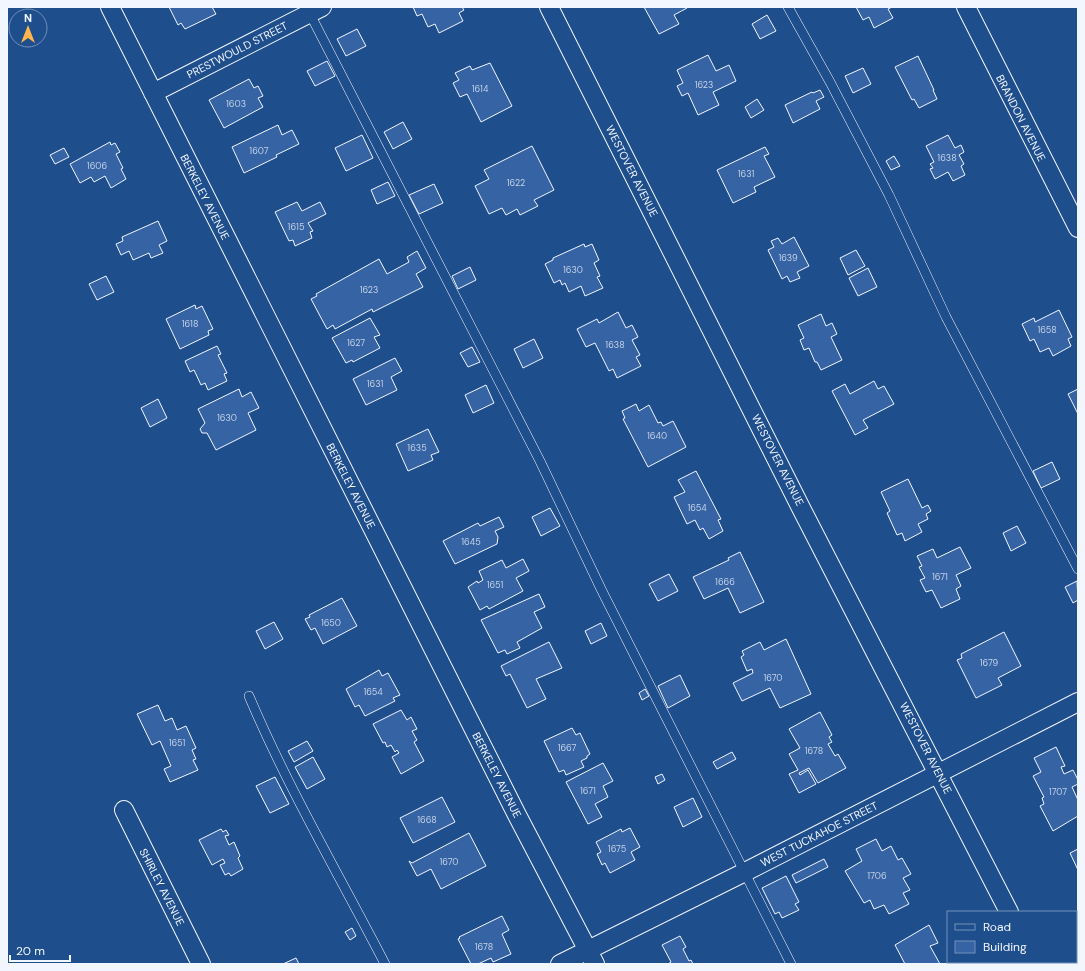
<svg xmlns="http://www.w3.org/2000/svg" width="1085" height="971" viewBox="0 0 1085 971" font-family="'DM Sans',sans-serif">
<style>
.building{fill:#3563a3;stroke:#f2f6ff}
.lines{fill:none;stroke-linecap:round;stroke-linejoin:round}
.service-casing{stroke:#f2f6ff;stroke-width:10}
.minor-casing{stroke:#f2f6ff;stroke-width:20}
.service{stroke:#1f4e8c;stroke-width:9}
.minor{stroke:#1f4e8c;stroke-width:18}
.labels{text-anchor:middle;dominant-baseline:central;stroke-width:3;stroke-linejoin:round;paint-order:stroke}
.number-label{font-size:9px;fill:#c3d1e8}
.street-label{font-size:11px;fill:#f2f6ff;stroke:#1f4e8c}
</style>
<rect width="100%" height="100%" fill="#1f4e8c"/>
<path class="building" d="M169,7h43l4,7 -31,15 -4,-6 -3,2z
M413,7h49l2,3 -5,3 4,8 -24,12 -4,-9 -7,3 -6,-13 -5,2z
M644,7h42l1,1 -13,7 5,9 -20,10z
M856,7h36l-4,2 5,9 -19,10 -5,-11 -6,3z
M767,15l9,16 -16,8 -8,-15z
M357,29l9,17 -20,10 -9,-17z
M708,55l8,16 13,-6 7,16 -23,11 6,13 -21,10 -10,-22 -6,3 -5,-10 6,-3 -6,-13z
M918,56l16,34h-1l4,9 -18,9 -5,-9 -2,1 -17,-33z
M327,61l8,15 -20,10 -8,-15z
M490,63l22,43 -31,16 -14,-28 -7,3 -7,-14 6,-3 -4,-7 15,-7 2,4z
M863,68l8,16 -18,9 -8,-17z
M249,79l5,9 4,-2 5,10 -5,2 5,9 -39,21 -15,-28z
M820,90l4,7 -8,4 4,8 -27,14 -8,-18 27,-13 1,1z
M757,99l7,11 -13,8 -6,-11z
M403,122l9,17 -19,10 -9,-17z
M278,125l4,10 10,-5 7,14 -23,11 1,2 -33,16 -12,-26z
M362,135l11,23 -27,13 -11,-23z
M948,135l7,13 6,-3 3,7 -5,3 5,9 -3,2 4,9 -12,6 -5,-9 -13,7 -5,-10 3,-1 -3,-4 4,-2 -8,-16z
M110,142l1,3 4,-2 5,9 -4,2 7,14 -2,1 5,10 -15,9 -6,-12 -11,6 -3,-5 -11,6 -10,-19z
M532,146l22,44 -20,10 4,6 -18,9 -3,-6 -11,6 -4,-7 -13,6 -14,-28 14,-7 -5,-9z
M765,147l4,7 -5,2 11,21 -21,10 2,5 -23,11 -16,-33z
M64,148l5,9 -14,7 -5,-9z
M894,156l6,10 -9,4 -5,-9z
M388,182l7,14 -18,8 -6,-14z
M434,184l9,19 -24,11 -10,-19z
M297,202l5,9 18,-9 6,12 -18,9 5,8 -3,1 2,6 -17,8 -2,-6 -4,1 -14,-29z
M158,221l9,20 -8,4 4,8 -12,5 -2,-5 -16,7 -4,-9 -8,4 -5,-11 7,-3 -1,-4z
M794,237l15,29 -12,6 3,6 -10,4 -3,-6 -5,3 -14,-29 6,-3 -3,-6 7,-3 4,6z
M584,244l1,3 7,-3 7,16 -5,3 6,13 -3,1 6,11 -18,8 -4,-10 -12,6 -4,-9 -3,2 -2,-5 -6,3 -9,-19 8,-4v-2z
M856,250l9,16 -17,9 -8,-17z
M417,251l9,17 -10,6 7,13 -50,25 -1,-3 -37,20 -2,-4 -6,4 -16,-30 6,-3 -1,-2 63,-35 8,15 22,-12 -2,-5z
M470,267l6,13 -18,9 -6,-13z
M868,268l9,19 -19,9 -9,-18z
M106,276l8,16 -17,8 -8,-16z
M195,305l1,4 6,-3 11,23 -5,2 1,4 -29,14 -14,-30z
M1059,310l13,27 -4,2 3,7 -18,10 -4,-8 -9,4 -6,-13 -4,2 -8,-17 12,-6 1,4z
M618,312l8,16 6,-3 6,12 -6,3 8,15 -4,2 5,9 -24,12 -4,-9 -4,2 -14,-28 -9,4 -9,-18 20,-10 2,4z
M821,314l5,12 6,-3 5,11 -6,3 11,23 -21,10 -4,-8h-2l-6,-14 -5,2 -4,-10 4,-2 -6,-13z
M370,318l10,17 -6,2 6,11 -27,14 -1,-2 -6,3 -14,-25z
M534,339l9,19 -20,10 -9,-19z
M217,346l4,8 -3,1 9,18 -3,1 3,7 -19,9 -3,-7 -4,2 -7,-15 -4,2 -5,-11z
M472,347l8,15 -12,5 -8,-14z
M395,358l7,13 -11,6 6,13 -31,15 -13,-26z
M874,381l4,8 6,-3 10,18 -31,16 5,8 -13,7 -23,-44 13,-7 5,10z
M486,385l8,18 -21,10 -8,-18z
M239,389l3,8 9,-5 8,16 -11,5 8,17 -40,20 -9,-17h-5l-2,-4 5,-6 -7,-14z
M1078,389v25l-10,-20z
M158,399l9,19 -17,9 -9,-19z
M636,404l3,7 10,-6 9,18 3,-1 2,4 10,-5 13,26 -38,20 -25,-48 2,-1 -3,-7z
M428,429l11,23 -8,3 2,5 -25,11 -12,-27z
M1052,462l8,17 -19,9 -8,-17z
M696,471l25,48 -3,1 5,11 -14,8 -6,-11 -3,2 -5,-10 -8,4 -13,-27 11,-5 -7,-12z
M908,479l14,29 6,-3 3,6 -5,3 2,5 -10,5 4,8 -17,9 -3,-8 -5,2 -10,-22 3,-2 -9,-19z
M550,508l10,18 -19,10 -9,-19z
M499,517l5,10 -9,4 3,6 -1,7 -42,20 -12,-23 35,-18 2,3z
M1017,526l9,17 -15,8 -8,-18z
M960,547l11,21 -15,7 5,11 -5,3 4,10 -19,9 -9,-18 -6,2 -6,-12 5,-2 -6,-11 3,-1 -5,-10 16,-7 4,9z
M740,552l24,50 -24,11 -12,-25 -24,11 -11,-22 36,-17 -1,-2z
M523,559l6,12 -13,7 7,13 -34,18 -2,-3 -7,4 -12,-23 9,-6 1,2 5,-3 -4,-9 23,-11 4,8z
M669,574l9,17 -20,10 -9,-17z
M1077,581l1,19 -5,3 -8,-16z
M539,594l6,13 -11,5 8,16 -25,14 3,6 -13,6 -2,-4 -7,3 -17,-33z
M342,598l15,28 -34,18 -8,-16 -4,2 -6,-11 5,-2 -1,-2z
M274,622l9,17 -18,10 -9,-18z
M601,623l6,13 -16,8 -6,-13z
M1004,632l17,34 -23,12 4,7 -26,13 -19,-38 5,-2 -1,-4z
M786,639l25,55 -31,14 -10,-20 -28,13 -9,-18 20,-10 -1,-4 -5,2 -6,-14 3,-2 -2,-4 18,-9 4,8z
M549,642l13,26 -26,11 10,20 -19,9 -17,-34 -4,2 -5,-10z
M379,670l3,6 6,-3 12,22 -7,3 2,3 -30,15 -6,-11 -4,2 -9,-18z
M680,675l10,21 -22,12 -10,-22z
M645,689l4,7 -7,4 -3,-7z
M158,705l7,16 7,-3 5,12 9,-4 10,22 -4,2 4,9 -3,1 5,10 -28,12 -6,-13 7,-3 -11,-25 -8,4 -15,-31z
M401,710l6,10 4,-3 6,12 -5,2 5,9 -3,2 10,19 -23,13 -9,-17 7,-4 -2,-3 -2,2 -4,-7 -4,2 -2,-5 -2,1 -10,-19z
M820,712l12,23 -3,2 3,5 -4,2 7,12 3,-2 8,14 -28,15 -9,-15 -10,5 1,2 8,-5 8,14 -17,9 -10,-19 9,-4 -9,-16 11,-6 -11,-19z
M572,728l4,7 4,-2 10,21 -3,2v2l-6,3 3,6 -18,8 -2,-5 -5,2 -15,-31z
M307,741l6,10 -19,11 -6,-11z
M1056,747l9,19 -4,1 3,7 9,-4 5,10v4l-6,3 6,13v16l-25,15 -13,-25 4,-2 -2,-6 2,-1 -11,-21 8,-4 -7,-14z
M732,752l4,7 -19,10 -4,-7z
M313,757l12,22 -18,10 -12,-22z
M603,763l10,18 -10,5 5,11 -13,7 7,13 -14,7 -22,-42z
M662,774l3,6 -7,4 -3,-7z
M275,777l14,27 -19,9 -14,-27z
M442,797l13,25 -42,21 -13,-25z
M693,798l9,19 -19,10 -9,-20z
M630,828l10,19 -9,5 4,8 -25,13 -5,-10 -3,2 -5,-11 4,-2 -5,-10 25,-13 1,3z
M221,829l2,3 3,-2 3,5 -4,1 4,9 5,-3 6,14 -2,2 5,11 -12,7 -2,-3 -4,2 -5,-10 5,-2 -2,-4 -11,6 -13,-25z
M469,833l17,33 -45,23 -10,-20 -14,7 -8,-15 3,2z
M876,839l6,12 9,-5 7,14 4,-2 9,16 -8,4 7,12 -7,3 6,11 -20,10 -5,-9 -10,4 -4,-9 -6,3 -19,-32 17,-10 -6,-12z
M1078,849v21l-8,-17z
M824,859l4,8 -32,16 -4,-8z
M786,876l13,26 -4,2 4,6 -17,8 -3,-6 -4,2 -13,-26z
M502,916l7,14 -7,4 9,20 -18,8 -2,-4 -13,6h-7l-13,-25 2,-1 -1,-1z
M929,925l9,18 -8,3 10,18h-35l-10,-19z
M352,928l4,8 -6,4 -5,-8z
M680,936l6,11 -3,2 6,12 2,-1 2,4h-25l3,-2 -9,-17z
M296,958l3,6h-16z"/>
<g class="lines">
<defs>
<path id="service" d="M788,7l42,75 59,113 57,122 132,252
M309,12l231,449 62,130 189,373
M249,696c39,92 90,179 136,268"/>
<path id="minor" d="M110,7l407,808 78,149
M549,7l252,501 208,404
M966,7l112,221
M153,93l169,-86
M124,810l77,154
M1035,962l1,2
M560,964l185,-92 333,-170"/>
</defs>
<use href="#service" class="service-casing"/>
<use href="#minor" class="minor-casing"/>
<use href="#service" class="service"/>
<use href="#minor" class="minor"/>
</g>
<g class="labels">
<g class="number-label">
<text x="704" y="85">1623</text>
<text x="480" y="89">1614</text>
<text x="236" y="104">1603</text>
<text x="259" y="151">1607</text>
<text x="947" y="158">1638</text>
<text x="97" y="166">1606</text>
<text x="746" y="174">1631</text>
<text x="516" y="183">1622</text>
<text x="296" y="227">1615</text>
<text x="788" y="258">1639</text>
<text x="573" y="270">1630</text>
<text x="369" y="290">1623</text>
<text x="190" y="324">1618</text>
<text x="1047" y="330">1658</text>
<text x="356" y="343">1627</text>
<text x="615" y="345">1638</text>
<text x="375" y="384">1631</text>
<text x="227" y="418">1630</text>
<text x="657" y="436">1640</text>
<text x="417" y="448">1635</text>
<text x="697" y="508">1654</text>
<text x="471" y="542">1645</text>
<text x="940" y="577">1671</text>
<text x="725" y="582">1666</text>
<text x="495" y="585">1651</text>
<text x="331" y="623">1650</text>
<text x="989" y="663">1679</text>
<text x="773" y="678">1670</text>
<text x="373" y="692">1654</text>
<text x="177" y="743">1651</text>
<text x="567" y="748">1667</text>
<text x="814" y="751">1678</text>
<text x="588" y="791">1671</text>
<text x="1058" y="792">1707</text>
<text x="427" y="820">1668</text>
<text x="617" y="849">1675</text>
<text x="449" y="862">1670</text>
<text x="877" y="876">1706</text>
<text x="484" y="947">1678</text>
</g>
<g class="street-label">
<text transform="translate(237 50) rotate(-27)">PRESTWOULD STREET</text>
<text transform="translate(1021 118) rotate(63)">BRANDON AVENUE</text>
<text transform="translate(632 171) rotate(63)">WESTOVER AVENUE</text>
<text transform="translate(205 197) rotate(63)">BERKELEY AVENUE</text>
<text transform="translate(778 460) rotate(63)">WESTOVER AVENUE</text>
<text transform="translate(351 486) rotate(63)">BERKELEY AVENUE</text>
<text transform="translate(926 748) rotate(63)">WESTOVER AVENUE</text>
<text transform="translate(497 775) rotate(63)">BERKELEY AVENUE</text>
<text transform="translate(819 834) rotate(-27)">WEST TUCKAHOE STREET</text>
<text transform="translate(162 887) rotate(63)">SHIRLEY AVENUE</text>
</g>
</g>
<rect width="1085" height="971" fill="none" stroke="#f2f6ff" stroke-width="16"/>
<rect x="947" y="911" width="130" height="52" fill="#1f4e8c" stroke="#7391ba"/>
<rect x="955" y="924" width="20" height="6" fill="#1f4e8c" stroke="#7391ba"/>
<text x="983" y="931" font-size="12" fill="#f2f6ff">Road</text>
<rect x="955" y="941" width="20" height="12" fill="#3563a3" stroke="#7391ba"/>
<text x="983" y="951" font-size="12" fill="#f2f6ff">Building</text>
<g transform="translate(28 28)"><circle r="19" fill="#1f4e8c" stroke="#7391ba"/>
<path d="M0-3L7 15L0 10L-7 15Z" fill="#ffb74d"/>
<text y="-6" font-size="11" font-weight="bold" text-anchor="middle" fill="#f2f6ff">N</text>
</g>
<path d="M10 955v6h60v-6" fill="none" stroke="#f2f6ff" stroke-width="2"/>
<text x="16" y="955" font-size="12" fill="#f2f6ff" stroke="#1f4e8c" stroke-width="3" paint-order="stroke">20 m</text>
</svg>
